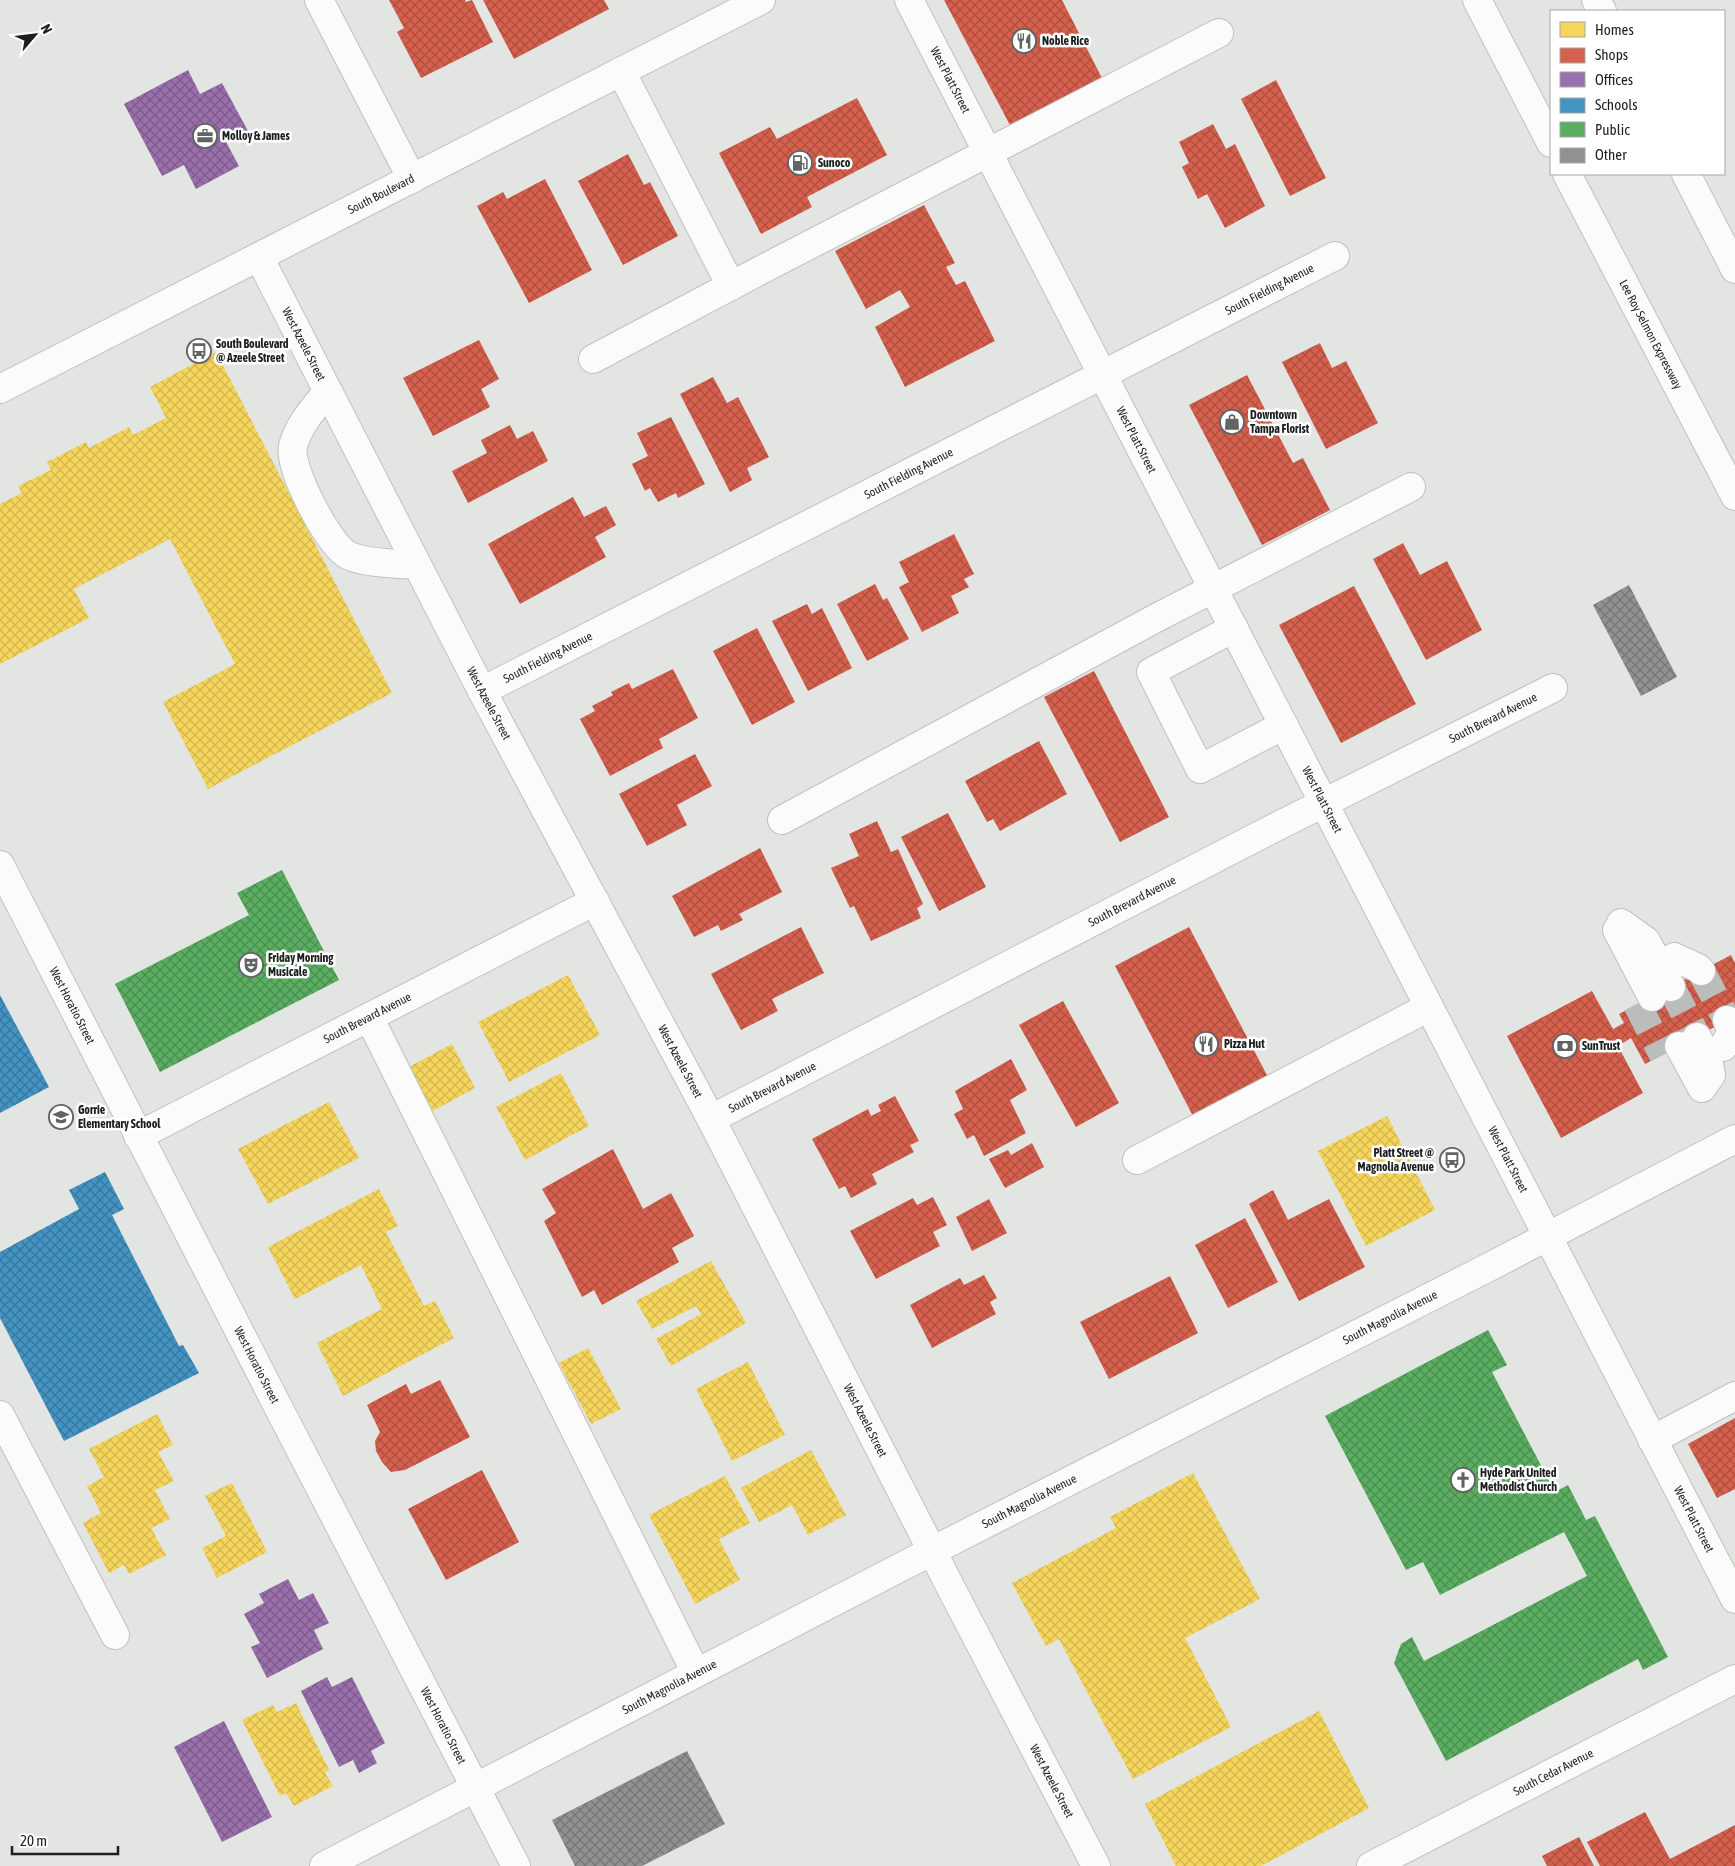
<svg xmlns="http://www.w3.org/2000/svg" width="1735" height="1866" viewBox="0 0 1735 1866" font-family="'Asap Condensed',sans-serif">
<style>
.homes{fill:url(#homes-cross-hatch)}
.shops{fill:url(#shops-cross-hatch)}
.offices{fill:url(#offices-cross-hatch)}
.schools{fill:url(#schools-cross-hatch)}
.public{fill:url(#public-cross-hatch)}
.building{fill:url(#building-cross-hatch)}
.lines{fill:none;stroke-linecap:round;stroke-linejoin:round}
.minor-tunnel{stroke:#bbbdbb;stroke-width:28;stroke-dasharray:28 14;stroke-linecap:butt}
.minor-casing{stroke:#bfc1bf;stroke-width:30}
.major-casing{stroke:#bfc1bf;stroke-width:30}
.highway-casing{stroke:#bfc1bf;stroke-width:30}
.minor{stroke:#fbfbfb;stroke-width:28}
.major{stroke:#fbfbfb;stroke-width:28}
.highway{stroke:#fbfbfb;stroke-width:28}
.labels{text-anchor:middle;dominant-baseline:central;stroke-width:5;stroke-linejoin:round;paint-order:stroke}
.poi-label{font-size:12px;font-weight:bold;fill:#1d1f1e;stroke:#fff;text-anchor:start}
.street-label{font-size:12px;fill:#1d1f1e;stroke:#fff}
</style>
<defs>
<pattern id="homes-cross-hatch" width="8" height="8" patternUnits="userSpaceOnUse" patternTransform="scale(1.25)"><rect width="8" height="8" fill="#f6d55c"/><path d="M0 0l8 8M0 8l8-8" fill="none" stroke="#d2b650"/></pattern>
<pattern id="shops-cross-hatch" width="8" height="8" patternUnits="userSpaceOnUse" patternTransform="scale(1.25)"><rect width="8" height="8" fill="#d6604d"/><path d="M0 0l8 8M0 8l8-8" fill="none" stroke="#ad4f3f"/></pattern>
<pattern id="offices-cross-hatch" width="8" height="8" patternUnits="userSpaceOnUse" patternTransform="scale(1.25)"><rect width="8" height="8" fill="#9970ab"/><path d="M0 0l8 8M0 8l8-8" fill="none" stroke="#7c5b8b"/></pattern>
<pattern id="schools-cross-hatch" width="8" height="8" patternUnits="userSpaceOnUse" patternTransform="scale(1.25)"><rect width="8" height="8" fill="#4393c3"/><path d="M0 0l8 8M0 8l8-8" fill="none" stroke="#37779e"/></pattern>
<pattern id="public-cross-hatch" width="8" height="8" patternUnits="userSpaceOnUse" patternTransform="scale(1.25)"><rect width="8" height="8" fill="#5aae61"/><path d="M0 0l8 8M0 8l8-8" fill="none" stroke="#4a8d4f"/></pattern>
<pattern id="building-cross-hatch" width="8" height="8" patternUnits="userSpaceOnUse" patternTransform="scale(1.25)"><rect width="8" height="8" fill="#909190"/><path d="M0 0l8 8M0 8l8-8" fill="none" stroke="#757675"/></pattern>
</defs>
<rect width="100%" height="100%" fill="#e2e5e2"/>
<path class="homes" d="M216,352l176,341 -184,96 -45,-87 72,-38 -65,-125 -96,50 15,29 -89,46v-160l22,-11 -4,-7 33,-16 -4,-8 39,-20 3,6 40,-21 4,8 33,-17 -16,-31z
M568,975l32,60 -91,47 -31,-60z
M452,1044l23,44 -42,23 -24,-44z
M561,1073l28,53 -64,34 -29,-53z
M329,1102l30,56 -91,46 -30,-55z
M1387,1116l48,94 -69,36 -48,-95z
M379,1189l19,37 -12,6 38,74 11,-5 19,37 -111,58 -26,-53 65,-34 -21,-44 -66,34 -27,-52z
M711,1261l35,62 -75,43 -15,-27 45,-25 -5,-8 -44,23 -16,-28z
M588,1348l33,61 -30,15 -32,-61z
M748,1362l37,73 -53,26 -36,-72z
M157,1414l16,31 -15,7 16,29 -19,9 15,29 -19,9 15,27 -37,19 -5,-9 -15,8 -26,-50 18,-10 -14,-27 17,-9 -15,-28z
M811,1450l35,65 -38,20 -16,-30 -33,17 -18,-34z
M1193,1473l67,126 -75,39 46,89 -98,52 -74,-140 -13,7 -34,-63 104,-55 -6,-11z
M725,1476l25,47 -31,16 21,41 -45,24 -46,-89z
M232,1483l35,69 -50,26 -15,-30 24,-12 -21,-40z
M296,1703l33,67 -4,3 8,13 -39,20 -8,-13 -6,3 -38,-76 31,-15 4,7z
M1319,1711l50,97 -108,58h-85l-31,-62z"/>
<path class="shops" d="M389,0h76l1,2 6,-2 21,42 -72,36 -24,-46 7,-4z
M483,0h121l5,9 -95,50z
M944,0h118l42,82 -92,47z
M1276,80l50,98 -36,18 -49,-97z
M857,98l30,57 -80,42 5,10 -51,27 -42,-81 51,-26 7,12z
M1213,124l13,25 9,-5 30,62 -40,22 -18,-34 -9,5 -16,-32 7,-4 -10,-21z
M628,154l16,31 6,-3 28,54 -55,29 -45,-84z
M545,179l47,91 -63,33 -52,-97 26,-14 4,7z
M924,205l31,58 -9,4 10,18 9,-4 30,60 -90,46 -30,-60 35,-20 -10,-17 -34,19 -31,-58z
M479,340l20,39 -18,10 9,18 -57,29 -30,-58z
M1320,343l12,25 14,-7 32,62 -52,26 -44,-87z
M1247,375l46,88 10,-5 27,52 -68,35 -73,-140z
M713,377l14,26 11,-6 31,60 -22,11 5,12 -22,12 -50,-98z
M671,417l34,67 -27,14 -2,-5 -18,9 -8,-14 -5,3 -13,-27 16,-8 -11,-23z
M510,425l7,14 16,-8 15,30 -80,42 -16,-32 35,-18 -6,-13z
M573,497l11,20 22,-11 10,19 -21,12 11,20 -86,47 -32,-60z
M954,534l20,40 -10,5 5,8 -18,9 8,17 -37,19 -23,-45 10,-5 -10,-20z
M1403,543l17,32 27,-14 35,69 -56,30 -53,-101z
M875,584l8,16 4,-2 22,41 -42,22 -30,-57z
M1354,586l62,118 -75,39 -62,-118z
M807,604l5,10 10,-6 30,60 -44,23 -36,-70z
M757,628l38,74 -43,23 -39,-74z
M673,669l25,49 -39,21 4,9 -53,28 -30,-57 15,-8 -3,-5 21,-11 -2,-3 18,-9 3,6z
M1094,671l75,146 -49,25 -76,-145z
M1039,741l28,53 -67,37 -7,-12 -6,3 -22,-41z
M695,754l17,32 -35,19 10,20 -40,21 -28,-52z
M948,813l38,74 -47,24 -38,-74z
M877,821l14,31 7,-3 25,55 -6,4 4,10 -50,23 -17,-35 -4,2 -19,-40 28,-12 -10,-22z
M760,848l22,44 -43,22 4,6 -22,11 -3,-6 -24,12 -22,-41z
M801,927l23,46 -52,26 6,12 -37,19 -30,-56z
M1189,927l80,152 -75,39 -79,-152z
M1731,955l4,8v53l-90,48 -14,-26 -13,8 25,47 -82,45 -54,-102 85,-45 21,38 11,-6 -5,-9z
M1063,1001l56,102 -43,24 -57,-102z
M1011,1059l16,31 -17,10 16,33 -42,23 -10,-21 -7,4 -13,-25 9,-5 -8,-18z
M895,1096l24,45 -9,4 4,7 -42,22 5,10 -26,14 -6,-12 -6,3 -27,-50 56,-30 3,7 10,-5 -3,-6z
M1032,1143l12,24 -39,21 -16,-29 19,-9 3,5z
M613,1149l30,60 28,-16 23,43 -22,12 7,14 -77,43 -8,-15 -12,7 -38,-76 12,-8 -14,-24z
M1273,1190l15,30 41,-21 36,68 -66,34 -50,-97z
M933,1197l14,28 -14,7 7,14 -64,33 -26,-48 63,-33 4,7z
M989,1199l18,34 -35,18 -16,-34z
M1245,1218l33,64 -50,26 -33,-63z
M984,1275l13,23 -7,4 6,12 -64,34 -22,-43 50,-27 4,7z
M1170,1276l28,57 -89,46 -29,-57z
M440,1380l30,57 -65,33 -14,2 -9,-10 -6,-11 -1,-10 5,-9 -13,-27 39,-21 5,10z
M1735,1418v71l-18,9 -29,-54z
M482,1470l37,72 -73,38 -38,-71z
M1645,1812l25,47 65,-34v41h-135l-13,-24z
M1579,1837l15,29h-47l-5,-10z"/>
<path class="offices" d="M188,70l12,24 22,-11 26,48 -22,11 13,24 -43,23 -12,-24 -22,11 -38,-72z
M288,1579l11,21 14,-7 16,30 -15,7 9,19 -56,29 -16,-31 9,-4 -16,-29 20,-11 -5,-9z
M327,1677l5,10 20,-10 33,66 -14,8 6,12 -18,10 -6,-13 -14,7 -38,-76z
M224,1721l48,96 -50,25 -48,-95z"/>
<path class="schools" d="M0,995l49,92 -49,26z
M105,1172l19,37 -12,6 67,131 4,-1 16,28 -135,68 -64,-123v-66l79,-43 -10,-19z"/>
<path class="public" d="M282,870l57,110 -179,92 -45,-88 134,-69 -12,-22z
M1488,1330l19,35 -15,7 63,120 13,-7 18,35 9,-4 73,141 -25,13 -5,-11 -192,102 -52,-98 7,-19 11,-7 12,24 163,-85 -23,-44 -124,63 -17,-33 -17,8 -81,-154z"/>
<path class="building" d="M1629,585l48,92 -36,19 -48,-91z
M687,1751l38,73 -83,42h-67l-23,-46z"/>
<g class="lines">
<path class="minor-tunnel" d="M1701,971l26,49
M1671,987l26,50
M1637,1004l26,51"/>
<defs>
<g id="minor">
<path d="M319,0l93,179"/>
<path d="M621,71l110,215"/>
<path id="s1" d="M259,257l223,434 229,428 241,471 144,276"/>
<path d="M593,359l166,-88 460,-238"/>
<path id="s2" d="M0,389l761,-389"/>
<path d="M328,391c-14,17 -29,33 -35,55 -5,21 34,96 53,108 13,9 55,10 71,11"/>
<path d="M1234,628l-83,44 49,97 84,-44"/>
<path id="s3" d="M482,691l853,-435"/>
<path d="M782,820l376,-203 253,-130"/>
<path id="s4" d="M0,865l274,534 242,467"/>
<path d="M1621,923l25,18 25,46"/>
<path d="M1617,930l35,67"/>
<path d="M1674,957l24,11 3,3"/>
<path d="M369,1017l327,656"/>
<path d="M1679,1046l23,42 9,-13 -3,-16 -11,-22"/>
<path d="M1723,1047l9,-15 -5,-12"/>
<path id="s5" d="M711,1119l557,-288 285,-143"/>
<path id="s6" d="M138,1136l457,-235"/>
<path d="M1137,1160l292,-153"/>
<path d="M0,1415l115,220"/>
<path d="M1652,1440l83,-44"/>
<path id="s7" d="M324,1866l608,-315 559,-285 244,-127"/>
<path id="s8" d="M1371,1866l364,-187"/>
</g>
<g id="major">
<path id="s9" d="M909,0l826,1599"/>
</g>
<g id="highway">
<path d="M1477,0l74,143"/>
<path d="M1596,0l6,11"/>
<path id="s10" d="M1567,174l168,322"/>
<path d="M1686,174l49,95"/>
</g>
</defs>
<use href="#minor" class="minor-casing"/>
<use href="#major" class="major-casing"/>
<use href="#highway" class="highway-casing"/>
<use href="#minor" class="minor"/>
<use href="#major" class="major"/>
<use href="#highway" class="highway"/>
</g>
<defs>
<symbol id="restaurant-ring" viewBox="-11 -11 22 22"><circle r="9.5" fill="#fff" stroke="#626463" stroke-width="1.5"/><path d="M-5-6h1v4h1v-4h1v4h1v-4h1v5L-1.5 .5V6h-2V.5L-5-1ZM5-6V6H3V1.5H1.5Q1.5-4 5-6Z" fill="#626463"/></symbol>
<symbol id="office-ring" viewBox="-11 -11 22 22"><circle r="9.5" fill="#fff" stroke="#626463" stroke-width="1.5"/><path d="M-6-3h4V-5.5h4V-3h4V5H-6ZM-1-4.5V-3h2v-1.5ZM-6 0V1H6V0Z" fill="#626463"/></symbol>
<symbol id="fuel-ring" viewBox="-11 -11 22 22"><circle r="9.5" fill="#fff" stroke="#626463" stroke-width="1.5"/><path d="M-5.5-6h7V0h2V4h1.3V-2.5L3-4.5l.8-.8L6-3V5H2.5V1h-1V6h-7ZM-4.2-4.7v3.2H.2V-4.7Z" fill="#626463"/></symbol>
<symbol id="bus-ring" viewBox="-11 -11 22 22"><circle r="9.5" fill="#fff" stroke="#626463" stroke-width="1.5"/><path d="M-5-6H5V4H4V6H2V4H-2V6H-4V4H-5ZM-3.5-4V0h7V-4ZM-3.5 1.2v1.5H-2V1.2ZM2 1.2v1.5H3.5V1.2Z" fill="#626463"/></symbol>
<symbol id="shop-ring" viewBox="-11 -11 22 22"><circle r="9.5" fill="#fff" stroke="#626463" stroke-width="1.5"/><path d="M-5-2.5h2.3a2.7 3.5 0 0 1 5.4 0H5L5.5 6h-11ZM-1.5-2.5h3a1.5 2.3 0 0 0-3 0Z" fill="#626463"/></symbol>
<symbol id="theatre-ring" viewBox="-11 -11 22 22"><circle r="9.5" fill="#fff" stroke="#626463" stroke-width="1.5"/><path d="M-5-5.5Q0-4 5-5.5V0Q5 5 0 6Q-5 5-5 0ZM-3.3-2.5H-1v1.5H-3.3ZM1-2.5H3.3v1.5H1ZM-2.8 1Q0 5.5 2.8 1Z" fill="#626463"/></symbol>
<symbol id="bank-ring" viewBox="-11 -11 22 22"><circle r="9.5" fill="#fff" stroke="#626463" stroke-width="1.5"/><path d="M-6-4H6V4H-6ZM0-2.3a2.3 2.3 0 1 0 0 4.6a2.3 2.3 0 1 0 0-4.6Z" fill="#626463"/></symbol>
<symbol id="school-ring" viewBox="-11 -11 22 22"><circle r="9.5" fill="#fff" stroke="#626463" stroke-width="1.5"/><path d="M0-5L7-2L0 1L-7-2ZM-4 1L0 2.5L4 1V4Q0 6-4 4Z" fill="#626463"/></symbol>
<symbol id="church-ring" viewBox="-11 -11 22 22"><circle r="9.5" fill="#fff" stroke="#626463" stroke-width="1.5"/><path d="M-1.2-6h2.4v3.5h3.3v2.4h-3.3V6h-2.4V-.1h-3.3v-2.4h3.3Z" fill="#626463"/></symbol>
</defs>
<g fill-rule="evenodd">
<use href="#restaurant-ring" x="1010" y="27" width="28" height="28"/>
<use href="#office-ring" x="191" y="122" width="28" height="28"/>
<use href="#fuel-ring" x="786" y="149" width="28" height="28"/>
<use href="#bus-ring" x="185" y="337" width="28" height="28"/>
<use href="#shop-ring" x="1218" y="408" width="28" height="28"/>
<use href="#theatre-ring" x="237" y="951" width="28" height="28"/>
<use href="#restaurant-ring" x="1192" y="1030" width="28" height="28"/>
<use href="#bank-ring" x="1551" y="1032" width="28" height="28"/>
<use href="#school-ring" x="47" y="1103" width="28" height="28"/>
<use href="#bus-ring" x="1438" y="1146" width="28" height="28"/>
<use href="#church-ring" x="1449" y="1466" width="28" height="28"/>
</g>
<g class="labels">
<g class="poi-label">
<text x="1042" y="41">Noble Rice</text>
<text x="222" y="136">Molloy &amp; James</text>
<text x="818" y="163">Sunoco</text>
<text x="216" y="344">South Boulevard<tspan x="216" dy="14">@ Azeele Street</tspan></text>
<text x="1250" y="415">Downtown<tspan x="1250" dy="14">Tampa Florist</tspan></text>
<text x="268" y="958">Friday Morning<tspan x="268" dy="14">Musicale</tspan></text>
<text x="1224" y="1044">Pizza Hut</text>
<text x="1582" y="1046">SunTrust</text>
<text x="78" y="1110">Gorrie<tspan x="78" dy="14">Elementary School</tspan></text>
<text x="1434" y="1153" text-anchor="end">Platt Street @<tspan x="1434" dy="14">Magnolia Avenue</tspan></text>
<text x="1480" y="1473">Hyde Park United<tspan x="1480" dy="14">Methodist Church</tspan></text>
</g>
<g class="street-label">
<text stroke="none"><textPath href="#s9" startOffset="90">West Platt Street</textPath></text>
<text stroke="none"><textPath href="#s2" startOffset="428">South Boulevard</textPath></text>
<text stroke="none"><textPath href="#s3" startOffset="884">South Fielding Avenue</textPath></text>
<text stroke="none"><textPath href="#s10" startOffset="181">Lee Roy Selmon Expressway</textPath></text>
<text stroke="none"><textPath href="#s1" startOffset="98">West Azeele Street</textPath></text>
<text stroke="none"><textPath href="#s9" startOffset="495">West Platt Street</textPath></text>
<text stroke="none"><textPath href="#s3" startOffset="479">South Fielding Avenue</textPath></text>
<text stroke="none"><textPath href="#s3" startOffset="74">South Fielding Avenue</textPath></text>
<text stroke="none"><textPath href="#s1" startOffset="502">West Azeele Street</textPath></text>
<text stroke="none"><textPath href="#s5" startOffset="879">South Brevard Avenue</textPath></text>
<text stroke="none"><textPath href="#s9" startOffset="900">West Platt Street</textPath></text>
<text stroke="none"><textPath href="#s5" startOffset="474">South Brevard Avenue</textPath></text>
<text stroke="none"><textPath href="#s4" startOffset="158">West Horatio Street</textPath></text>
<text stroke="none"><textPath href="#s6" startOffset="258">South Brevard Avenue</textPath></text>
<text stroke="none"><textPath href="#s1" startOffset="908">West Azeele Street</textPath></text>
<text stroke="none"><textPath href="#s5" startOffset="69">South Brevard Avenue</textPath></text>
<text stroke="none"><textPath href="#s9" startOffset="1305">West Platt Street</textPath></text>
<text stroke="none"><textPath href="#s7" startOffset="1199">South Magnolia Avenue</textPath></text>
<text stroke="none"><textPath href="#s4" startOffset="562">West Horatio Street</textPath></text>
<text stroke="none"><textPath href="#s1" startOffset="1312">West Azeele Street</textPath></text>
<text stroke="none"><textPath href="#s7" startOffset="794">South Magnolia Avenue</textPath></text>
<text stroke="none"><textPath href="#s9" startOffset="1710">West Platt Street</textPath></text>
<text stroke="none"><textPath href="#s7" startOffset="389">South Magnolia Avenue</textPath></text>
<text stroke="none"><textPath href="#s4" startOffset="968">West Horatio Street</textPath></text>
<text stroke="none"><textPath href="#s8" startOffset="205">South Cedar Avenue</textPath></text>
<text stroke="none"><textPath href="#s1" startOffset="1718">West Azeele Street</textPath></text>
</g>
</g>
<rect x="1550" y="10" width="175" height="165" fill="#ffffff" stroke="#a5a5a5"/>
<rect x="1560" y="22" width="25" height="15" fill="#f6d55c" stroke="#a5a5a5"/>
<text x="1595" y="35" font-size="15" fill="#1d1f1e">Homes</text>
<rect x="1560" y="48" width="25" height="15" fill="#d6604d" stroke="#a5a5a5"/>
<text x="1595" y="60" font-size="15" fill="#1d1f1e">Shops</text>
<rect x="1560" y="72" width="25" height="15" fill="#9970ab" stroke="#a5a5a5"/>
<text x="1595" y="85" font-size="15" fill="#1d1f1e">Offices</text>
<rect x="1560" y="98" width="25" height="15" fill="#4393c3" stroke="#a5a5a5"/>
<text x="1595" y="110" font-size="15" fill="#1d1f1e">Schools</text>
<rect x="1560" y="122" width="25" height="15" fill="#5aae61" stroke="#a5a5a5"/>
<text x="1595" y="135" font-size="15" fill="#1d1f1e">Public</text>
<rect x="1560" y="148" width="25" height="15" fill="#909190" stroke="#a5a5a5"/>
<text x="1595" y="160" font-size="15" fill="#1d1f1e">Other</text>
<g transform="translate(35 35) rotate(62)" stroke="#ffffff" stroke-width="4" paint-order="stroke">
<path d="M0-4L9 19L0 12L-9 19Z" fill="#1d1f1e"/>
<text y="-8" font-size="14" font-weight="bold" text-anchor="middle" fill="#1d1f1e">N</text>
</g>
<path d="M12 1846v8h106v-8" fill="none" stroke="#1d1f1e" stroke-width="2.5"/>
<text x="20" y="1846" font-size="15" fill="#1d1f1e" stroke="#ffffff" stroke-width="4" paint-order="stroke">20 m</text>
</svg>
